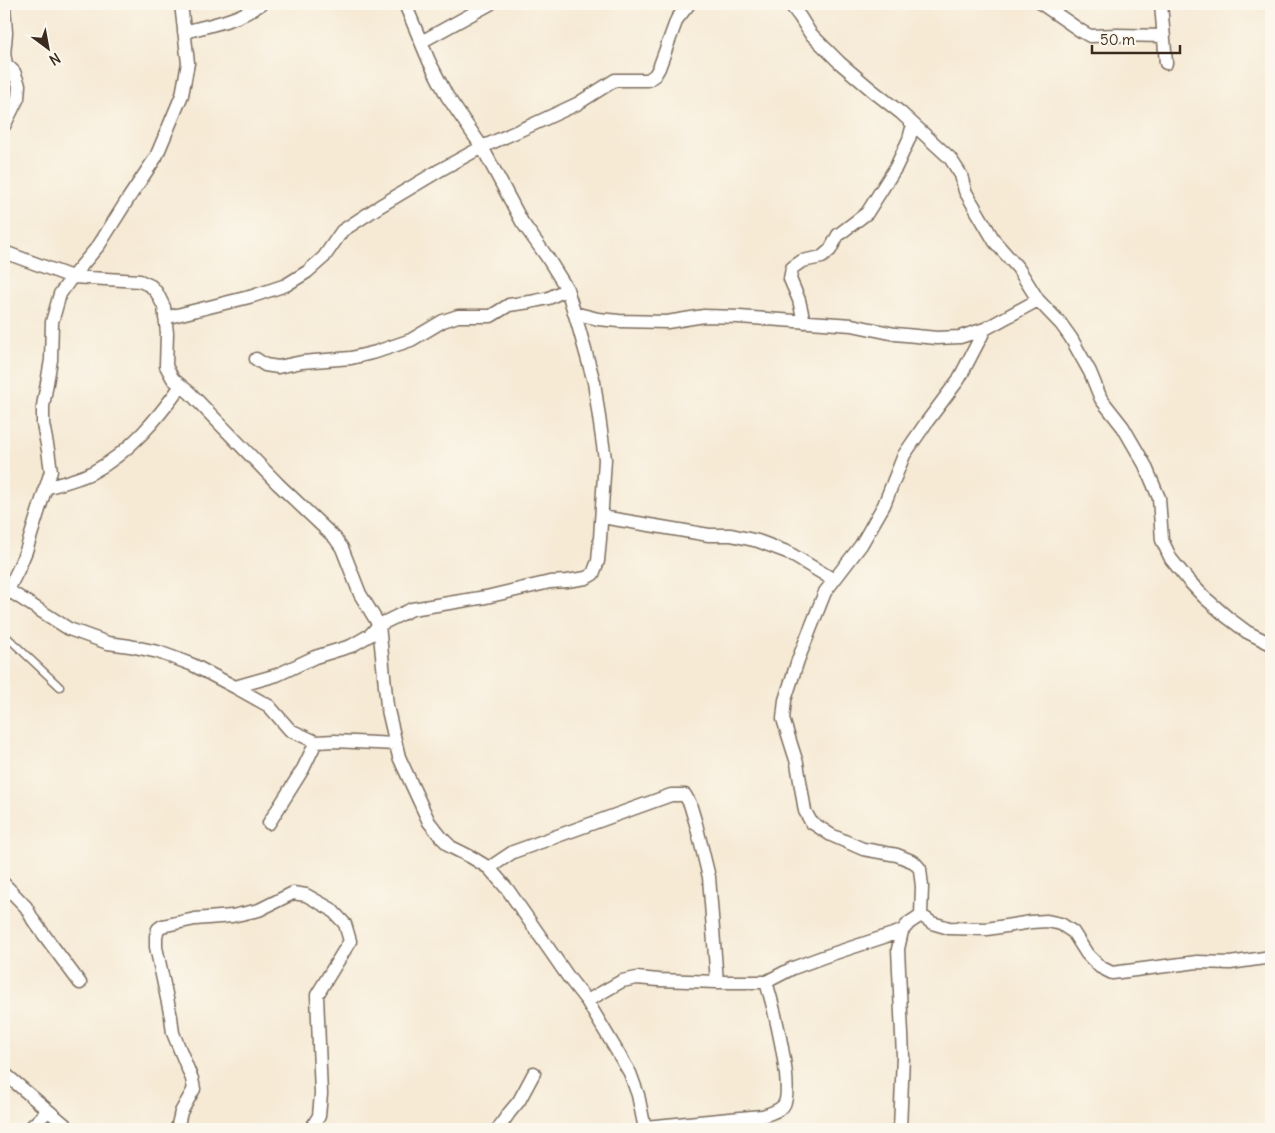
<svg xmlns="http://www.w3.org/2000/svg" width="1275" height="1133" viewBox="0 0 1275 1133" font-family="Delius,sans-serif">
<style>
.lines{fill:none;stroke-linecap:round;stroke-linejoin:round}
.service-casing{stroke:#7c6d5e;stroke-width:9}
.minor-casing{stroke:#7c6d5e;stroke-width:15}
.service{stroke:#fff;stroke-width:6}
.minor{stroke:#fff;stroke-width:12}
</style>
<rect width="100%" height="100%" fill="#fbf7ec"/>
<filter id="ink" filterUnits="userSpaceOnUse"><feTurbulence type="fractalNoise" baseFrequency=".02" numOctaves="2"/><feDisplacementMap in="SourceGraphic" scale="10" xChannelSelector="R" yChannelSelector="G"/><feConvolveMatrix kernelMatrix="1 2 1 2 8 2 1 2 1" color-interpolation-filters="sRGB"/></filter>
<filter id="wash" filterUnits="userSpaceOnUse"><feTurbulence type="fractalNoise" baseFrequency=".0096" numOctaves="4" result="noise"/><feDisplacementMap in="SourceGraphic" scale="20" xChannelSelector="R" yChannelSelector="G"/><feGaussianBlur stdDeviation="1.12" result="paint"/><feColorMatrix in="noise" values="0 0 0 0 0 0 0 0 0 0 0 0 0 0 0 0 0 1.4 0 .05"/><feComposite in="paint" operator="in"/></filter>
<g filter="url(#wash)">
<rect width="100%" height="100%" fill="#f6ead5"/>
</g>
<g filter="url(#ink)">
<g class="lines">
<defs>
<path id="service" d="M4,634l56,53"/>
<path id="minor" d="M790,4l10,13 10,16 30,30 33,28 28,22 49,45 11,17 4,16 30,51 23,26 20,32 23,24 10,14 19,34 11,27 22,28 22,38 14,33 3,42 9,19 17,21 16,17 23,20 20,15 24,12
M1042,4l39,27 9,5 27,-1 47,1
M1161,4l5,59
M4,6l2,27 -2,21 2,10 8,8 5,13 -1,13 -14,28
M184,32c27,-7 55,-12 77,-28
M421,42l69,-38
M4,252l68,25 68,4 11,5 6,7 7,14 3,26 -1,33 7,13 17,14 88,91 57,54 7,10 18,46 19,31 8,81 12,51 30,65 12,15 10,10 20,10 18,11 19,22 61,88 18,23 43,72 8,22 7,34
M574,313l24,6 21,2 48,1 37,-6 35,1 113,8 43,9 42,4 23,-1 25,-8 53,-29
M165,318l88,-22 33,-11 21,-13 17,-15 18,-26 38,-25 60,-36 42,-23 52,-23 43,-20 38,-24h33l7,-5 4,-7 18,-49 12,-15
M804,322l-5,-22 -9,-21 2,-11 10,-7 20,-4 8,-7 8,-15 29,-22 29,-46 13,-28 4,-15
M985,329l-26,50 -33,44 -22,32 -20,50 -23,40 -36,47 -27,68 -13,40 -2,19 14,44 8,48 6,11 20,13 32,14 34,6 17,7 6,7 2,18 -1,28 11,8 17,5 38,1 44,-7 16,-1 14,3 12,8 14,22 13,13 12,6 85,-11 33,1 41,-6
M256,359l9,6 13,2 24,-5 49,-4 25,-6 35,-12 32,-19 15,-5h33l18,-11 21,-3 19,-4 18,-9
M45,488c15,-4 35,-9 48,-16 37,-20 64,-53 88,-86
M602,517l107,18h22l27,6 29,11 47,28
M8,590l61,39 39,14 22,3 28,6 14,5 21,8 42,22 42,-12 38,-18 36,-11 19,-11 9,-10 33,-16 74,-12 64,-15 17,-1 19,-3 7,-4 5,-13 2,-22 5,-80 -11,-77 -16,-57 -11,-36 -20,-32 -25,-35 -40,-75 -35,-51 -18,-35 -24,-57
M4,596l4,-6 10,-20 8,-19 25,-80 -3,-21 -5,-26v-18l8,-46 1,-38 8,-28 12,-17 27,-32 29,-46 28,-42 26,-62 6,-32 -7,-59
M235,687l34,19 21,24 26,12 18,-1 62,3
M269,823l34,-54 13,-27
M489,868l24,-16 158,-57h14l5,9 6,20 13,53 8,105 -58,-2 -22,-2 -15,3 -35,20
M4,884l22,23 7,13 47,63
M766,982l27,-14 30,-11 79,-26
M4,1073l66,56
M645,1127l117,-11c7,-2 15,-4 21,-10 13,-14 -11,-105 -17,-124h-49
M29,1129l19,-18
M177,1129l4,-17 13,-23 -2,-10 -19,-46 -2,-16 -15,-70v-11l2,-7 4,-3 33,-7 37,-3 27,-6 34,-17 13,2 25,14 14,15 5,17 -33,54 4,99 -2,22 -8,13
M498,1129l11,-16 10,-12 15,-28
M900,1129l3,-73 -5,-107 4,-18 7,-8 12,-8"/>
</defs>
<use href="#service" class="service-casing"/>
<use href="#minor" class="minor-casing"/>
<use href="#service" class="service"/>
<use href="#minor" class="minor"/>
</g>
</g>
<rect width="1275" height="1133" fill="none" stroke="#fbf7ec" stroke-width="20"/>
<g transform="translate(48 48) rotate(148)" stroke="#fbf7ec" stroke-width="4" paint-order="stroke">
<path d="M0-4L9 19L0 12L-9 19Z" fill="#3b2a1e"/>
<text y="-8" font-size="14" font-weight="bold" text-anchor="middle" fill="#3b2a1e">N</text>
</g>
<path d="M1092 45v8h88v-8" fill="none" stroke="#3b2a1e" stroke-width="2.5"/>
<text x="1100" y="45" font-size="15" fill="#3b2a1e" stroke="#fbf7ec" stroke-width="4" paint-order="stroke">50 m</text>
</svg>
